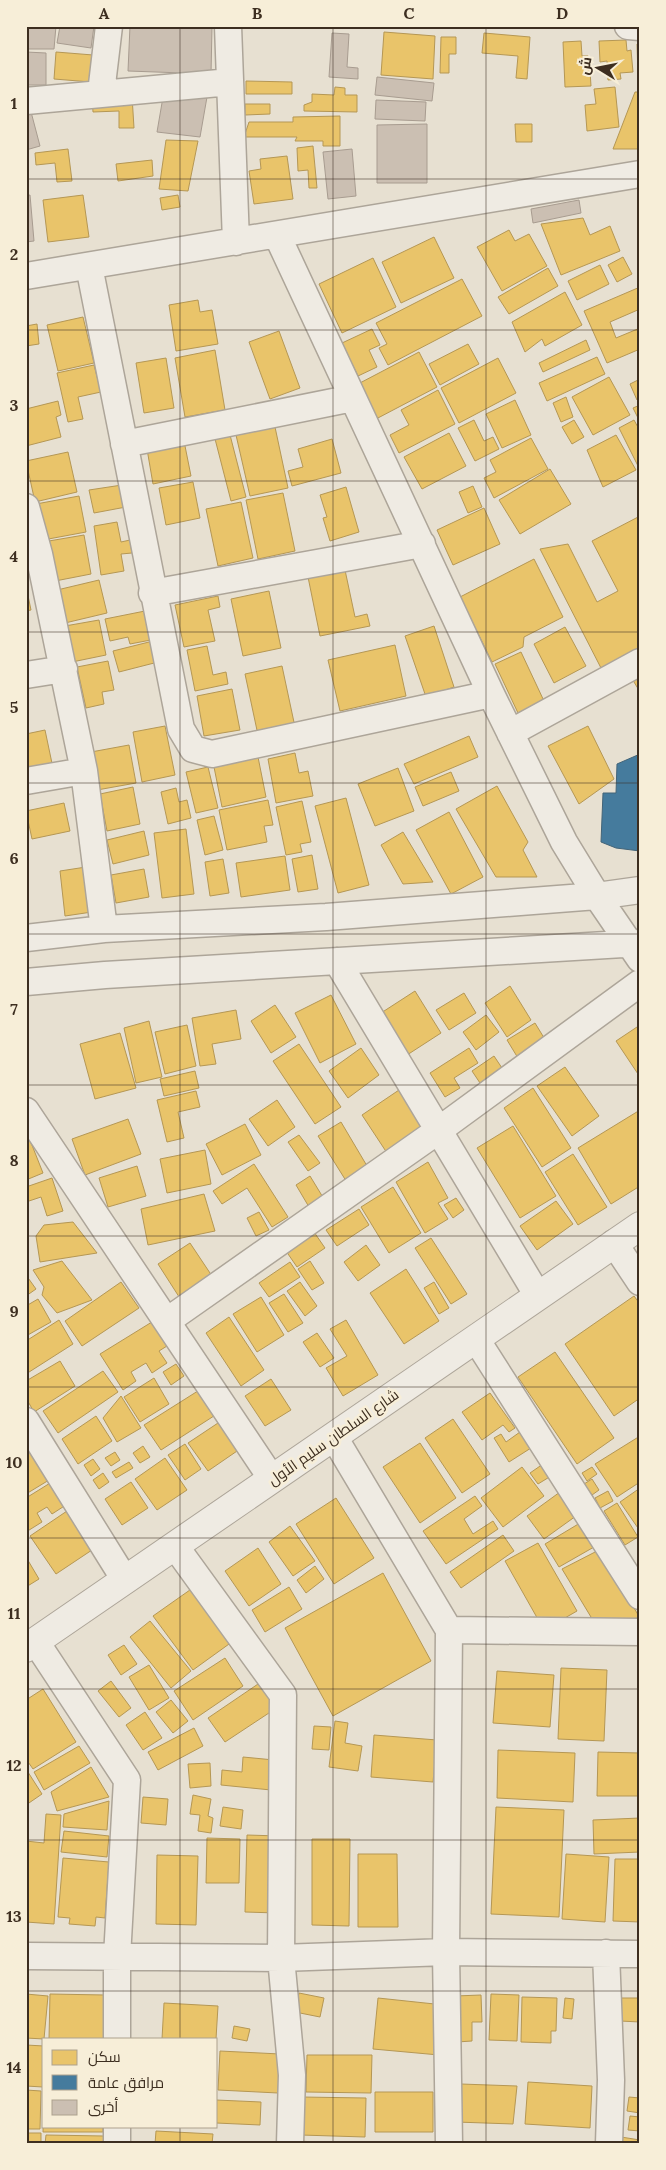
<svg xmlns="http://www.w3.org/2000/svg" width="666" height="2170" viewBox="0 0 666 2170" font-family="Lora,Cairo,serif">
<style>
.homes{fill:#e9c46a;stroke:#b59754}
.public{fill:#457b9d;stroke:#436478}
.building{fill:#cbbfb2;stroke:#a89c90}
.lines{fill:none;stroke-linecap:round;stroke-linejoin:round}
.minor-casing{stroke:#ada599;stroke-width:29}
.tertiary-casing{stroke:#ada599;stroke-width:30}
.minor{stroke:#efebe3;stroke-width:26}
.tertiary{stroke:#efebe3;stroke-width:28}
.grid{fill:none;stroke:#3d2e20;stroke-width:1;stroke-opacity:0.55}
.labels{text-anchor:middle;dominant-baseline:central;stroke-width:5;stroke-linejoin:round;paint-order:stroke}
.street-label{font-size:15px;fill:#3d2e20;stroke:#f7eed8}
.neatline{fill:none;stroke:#3d2e20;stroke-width:2}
.grid-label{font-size:16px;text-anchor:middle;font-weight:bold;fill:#3d2e20}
</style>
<rect width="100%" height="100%" fill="#e7e0d1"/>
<path class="homes" d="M384,32l51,4 -2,43 -52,-4z
M484,33l46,4 -3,42 -11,-1 2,-22 -36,-3z
M441,37h15v17h-7v19h-9z
M626,40l1,11 4,-1 2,22 -13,1 1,6 -13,1 -1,-19 -7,1 -1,-21z
M581,41l1,15h7l2,30 -26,1 -2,-45z
M637,44h3v33h-2z
M56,52l37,3 -2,27 -37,-3z
M246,81l46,1v12h-46z
M335,87l10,1v7h12v17l-53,-1v-6l8,-3v-8l22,1z
M615,87l4,40 -32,4 -2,-26 11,-1 -2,-15z
M635,92h5v57h-27z
M132,96l2,32h-15v-17l-26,1 -1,-15z
M245,104h25v10l-25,1z
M340,116v30h-17v-5h-28l2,-4h-53l5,-15h44v-5z
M515,124h17v18h-16z
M166,140l32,1 -10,50 -29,-2z
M313,146l4,42h-8l-1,-18 -10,1 -1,-23z
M68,149l4,32 -15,1 -2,-19 -19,2 -1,-12z
M287,156l6,43 -39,5 -5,-33 12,-2 -1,-10z
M152,160l1,16 -35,5 -2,-17z
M83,195l6,42 -41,5 -5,-42z
M178,195l2,12 -18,3 -2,-12z
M583,218l7,17 20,-9 10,25 -59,24 -20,-51z
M509,230l6,11 14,-7 18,32 -45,25 -25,-44z
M434,237l20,41 -53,25 -19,-41z
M623,257l9,17 -15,8 -9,-17z
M373,258l23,49 -54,26 -23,-49z
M600,265l9,19 -32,16 -9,-19z
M548,268l10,18 -49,28 -11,-17z
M462,279l20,37 -94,49 -9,-17 8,-4 -11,-21z
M640,287v22l-30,13 6,16 24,-10v21l-33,14 -23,-52z
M565,292l17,33 -37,21 -3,-7 -17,13 -13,-30z
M198,300l2,12 12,-2 6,34 -42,7 -7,-46z
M83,317l11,46 -36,8 -11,-46z
M37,324l2,20 -13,2v-20z
M372,329l8,16 -11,5 8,17 -19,9 -16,-33z
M279,331l21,57 -30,11 -21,-57z
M586,340l4,10 -47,22 -4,-9z
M468,344l11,20 -39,21 -11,-21z
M215,350l10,60 -40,7 -10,-59z
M419,352l18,35 -61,32 -18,-35z
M597,357l8,17 -58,27 -8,-18z
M166,358l8,50 -30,5 -8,-50z
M498,358l18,35 -57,30 -18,-35z
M94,365l7,27 -23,5 5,22 -15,3 -11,-49z
M609,377l21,38 -37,20 -21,-38z
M640,379v19l-3,2 -7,-16z
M438,390l17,34 -56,29 -9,-18 19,-10 -8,-15z
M566,397l7,20 -12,5 -8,-19z
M515,400l16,35 -29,13 -16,-34z
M58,401l3,14 -5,2 5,20 -35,9v-37z
M640,405v17l-7,-14z
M474,420l10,21 9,-4 6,12 -24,12 -17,-33z
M574,420l10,17 -12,7 -10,-17z
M634,420l6,11 -1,37 -20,-40z
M275,427l13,61 -38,8 -14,-61z
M229,431l17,66 -15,4 -17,-66z
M449,433l17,33 -44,23 -18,-32z
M616,435l20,35 -33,17 -16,-37z
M531,438l17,31 -54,29 -10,-20 12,-6 -6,-12z
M332,439l9,34 -49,13 -4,-15 15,-4 -5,-18z
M184,441l7,35 -38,8 -6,-35z
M68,452l9,40 -42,10 -9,-41z
M550,469l21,35 -51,30 -21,-34z
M193,482l7,36 -34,7 -7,-37z
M122,485l4,22 -32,6 -5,-23z
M473,486l9,21 -14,6 -9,-21z
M346,487l13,45 -29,9 -7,-23 4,-1 -7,-22z
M283,493l12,58 -37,8 -12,-59z
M79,496l7,36 -43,8 -7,-36z
M241,502l12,56 -35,8 -12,-57z
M484,508l16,36 -47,21 -16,-35z
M640,516v132l-39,20 -61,-119 28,-5 29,58 21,-11 -26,-50z
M117,522l4,20 9,-2 2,13 -11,1 3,17 -23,4 -7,-49z
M84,535l7,39 -41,8 -7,-40z
M534,559l29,58 -39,20 -1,10 -31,15 -32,-65z
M345,570l10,47 12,-3 3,12 -50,10 -12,-59z
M99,580l8,33 -42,10 -8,-33z
M26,586l5,24 -5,1z
M269,591l12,57 -38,8 -12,-57z
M218,596l2,11 -12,3 7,31 -31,6 -9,-42z
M150,610l6,29 -26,5 -2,-7 -18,4 -5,-22z
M99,620l7,35 -34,7 -7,-36z
M434,626l20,61 -28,10 -21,-61z
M565,627l21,39 -32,17 -20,-39z
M157,640l5,21 -43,11 -6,-21z
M395,645l11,51 -66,15 -12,-51z
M207,646l6,29 13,-3 2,12 -33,7 -8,-41z
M521,652l23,49 -26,12 -23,-49z
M108,661l6,29 -12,2 2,12 -18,4 -9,-41z
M282,666l13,61 -37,8 -13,-61z
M640,672v20l-9,-15z
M232,689l8,41 -36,6 -7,-40z
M165,726l10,49 -33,7 -9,-50z
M588,726l26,53 -35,25 -31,-58z
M45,730l8,38 -27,6v-40z
M469,736l9,21 -64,27 -10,-20z
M129,745l7,38 -39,7 -6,-38z
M295,753l4,20 9,-2 5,25 -37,7 -8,-44z
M258,757l8,40 -44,10 -8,-40z
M208,767l10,41 -22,5 -10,-41z
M398,768l16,43 -39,15 -17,-42z
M451,772l8,19 -36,15 -8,-19z
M497,786l31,56 -5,8 14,27h-41l-40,-68z
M133,787l7,37 -33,7 -7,-37z
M176,788l3,14 8,-2 4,18 -23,6 -7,-32z
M346,798l23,87 -31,8 -23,-87z
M268,800l5,25 -9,1 3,16 -40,8 -8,-40z
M302,801l9,41 -11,2 2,8 -16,3 -10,-48z
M64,803l6,28 -38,8 -6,-28z
M449,812l34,65 -32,17 -35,-64z
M214,816l9,34 -18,5 -8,-35z
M186,829l8,65 -32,4 -8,-65z
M144,831l5,24 -36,9 -6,-24z
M403,832l30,50 -30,2 -22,-39z
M312,855l6,34 -20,3 -6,-33z
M285,856l5,34 -49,7 -5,-34z
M223,859l6,34 -19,3 -5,-34z
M86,867l6,45 -27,4 -5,-45z
M144,869l5,28 -33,6 -5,-28z
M510,986l21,34 -24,17 -22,-34z
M415,991l26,42 -34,22 -26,-42z
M464,993l12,20 -27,17 -13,-20z
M331,995l25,49 -36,19 -25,-50z
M275,1005l21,32 -25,16 -20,-32z
M236,1010l5,29 -29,5 4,20 -16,2 -8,-48z
M486,1015l13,17 -23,18 -13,-18z
M149,1021l13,56 -26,6 -12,-55z
M535,1023l14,23 -28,17 -14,-23z
M187,1025l9,41 -31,8 -10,-42z
M640,1025v52l-24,-36z
M120,1033l16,55 -41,11 -15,-55z
M299,1044l42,63 -26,17 -42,-63z
M361,1048l18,27 -31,23 -19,-27z
M469,1048l9,15 -24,15 6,10 -15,9 -15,-24z
M494,1056l12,18 -22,15 -12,-18z
M565,1067l34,49 -27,20 -35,-50z
M195,1071l4,17 -35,8 -4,-17z
M533,1088l38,60 -29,19 -38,-59z
M399,1090l28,41 -38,25 -27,-41z
M196,1091l4,16 -22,5 6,26 -17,4 -10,-42z
M277,1100l18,27 -27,19 -19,-27z
M640,1110v76l-29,18 -33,-56z
M128,1119l13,35 -56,21 -13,-36z
M341,1122l29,49 -22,13 -30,-48z
M245,1124l16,31 -39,20 -16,-31z
M513,1126l43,70 -36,22 -43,-70z
M26,1130l17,43 -17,7z
M299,1135l21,28 -12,8 -20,-29z
M205,1150l6,34 -44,9 -7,-34z
M573,1154l34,53 -29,18 -33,-53z
M428,1162l20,36 -10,5 10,16 -23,14 -29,-51z
M254,1164l34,53 -16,10 -25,-39 -25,16 -9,-13z
M137,1166l9,30 -38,11 -9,-29z
M310,1176l14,23 -15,8 -13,-22z
M52,1178l11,33 -16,5 -6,-19 -15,5v-15z
M393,1187l28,46 -32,20 -28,-46z
M204,1194l11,37 -67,14 -7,-36z
M456,1198l8,12 -11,8 -9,-13z
M556,1201l17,23 -36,26 -17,-24z
M359,1209l10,16 -32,21 -11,-16z
M259,1212l10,18 -13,6 -9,-18z
M73,1222l24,31 -57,9 -4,-26 8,-11z
M314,1232l11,16 -28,19 -11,-16z
M431,1238l36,56 -16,10 -36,-56z
M190,1243l26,39 -33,21 -25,-39z
M366,1245l14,20 -22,16 -14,-19z
M62,1261l30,39 -35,13 -15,-18 2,-8 -11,-17z
M310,1261l14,22 -12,7 -14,-21z
M290,1262l10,15 -31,20 -10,-14z
M406,1269l33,52 -35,23 -34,-51z
M26,1275l10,14 -10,7z
M121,1282l18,26 -57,38 -17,-25z
M300,1282l17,24 -12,10 -18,-25z
M434,1282l15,26 -10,6 -15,-26z
M284,1294l19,29 -15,9 -19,-29z
M634,1296l6,8v94l-26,18 -49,-72z
M261,1297l23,38 -27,17 -24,-38z
M38,1299l13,23 -25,14v-30z
M160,1317l15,24 -16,10 8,12 -15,10 -6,-10 -15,9 5,9 -13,9 -23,-36z
M229,1317l35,53 -23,16 -35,-53z
M59,1320l14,24 -47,30v-33z
M346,1320l32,55 -35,21 -17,-28 21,-12 -17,-27z
M317,1333l17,25 -14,9 -17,-25z
M555,1352l59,86 -37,26 -59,-87z
M60,1361l15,25 -41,26 -8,-14v-17z
M176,1364l8,12 -13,9 -8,-13z
M103,1371l15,21 -60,41 -15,-22z
M154,1378l15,26 -29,18 -16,-25z
M271,1379l20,31 -26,16 -20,-30z
M201,1389l16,25 -56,36 -17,-25z
M490,1393l25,35 -6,4 -6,-7 -21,15 -20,-28z
M121,1396l20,32 -24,14 -14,-24z
M96,1416l16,25 -34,23 -16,-25z
M453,1419l37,55 -28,19 -37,-55z
M221,1421l19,28 -32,22 -20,-28z
M520,1432l11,16 -22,14 -15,-24 7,-4 5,8z
M640,1436v46l-23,15 -22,-33z
M420,1443l36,55 -36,25 -37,-56z
M34,1444l20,33 -28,17v-45z
M185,1444l16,25 -16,11 -17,-25z
M143,1446l7,11 -10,6 -7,-10z
M115,1452l5,8 -9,6 -6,-8z
M165,1458l22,32 -30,20 -22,-31z
M93,1459l7,10 -9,7 -7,-11z
M129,1462l4,6 -17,10 -4,-6z
M543,1464l8,12 -13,8 -8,-11z
M522,1467l22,29 -41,31 -22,-29z
M592,1467l5,7 -10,7 -5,-8z
M103,1473l6,9 -10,7 -6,-9z
M592,1479l7,11 -7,5 -8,-11z
M55,1480l14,23 -17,11 -5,-7 -10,6 5,9 -16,10v-34z
M131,1482l17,26 -26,17 -17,-26z
M640,1488v43l-20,-29z
M608,1491l5,10 -13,7 -5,-10z
M560,1492l16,24 -32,23 -17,-23z
M475,1496l7,10 -18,13 9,15 20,-13 5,8 -52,35 -23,-33z
M336,1498l38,60 -40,26 -38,-60z
M617,1503l21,34 -13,8 -21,-34z
M67,1511l25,39 -36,24 -26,-38z
M580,1523l14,24 -35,20 -14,-23z
M290,1526l25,35 -22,15 -24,-34z
M503,1535l11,16 -53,37 -11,-16z
M538,1543l39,68 -33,19 -39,-69z
M258,1548l23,36 -32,22 -24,-35z
M599,1550l41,68 -46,4 -32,-53z
M26,1557l13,22 -13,8z
M315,1566l9,13 -18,14 -9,-13z
M383,1573l48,88 -98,55 -48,-88z
M197,1585l39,54 -43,31 -40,-54z
M289,1587l13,22 -37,23 -13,-22z
M150,1621l41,50 -20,17 -41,-51z
M124,1645l13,19 -16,11 -13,-20z
M225,1658l18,28 -50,34 -19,-29z
M149,1665l20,33 -20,12 -20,-33z
M561,1668l46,2 -3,71 -46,-2z
M497,1671l57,4 -4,52 -57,-4z
M111,1681l20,27 -12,9 -21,-26z
M261,1682l17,25 -53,35 -17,-24z
M43,1689l33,53 -43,27 -7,-10v-59z
M171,1700l17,21 -15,12 -17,-21z
M145,1712l17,26 -19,12 -17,-25z
M335,1721l13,2 -3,20 17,3 -4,25 -29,-4z
M314,1726l17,1 -2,23 -17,-1z
M194,1728l9,18 -45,24 -10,-18z
M374,1735l63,5 -4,42 -62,-5z
M79,1746l11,17 -46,27 -10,-18z
M498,1750l77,3 -2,49 -76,-4z
M598,1752l42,1v43h-43z
M243,1757l31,3 -3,30 -50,-5 1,-15 20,2z
M210,1763l1,23 -21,2 -2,-24z
M91,1767l18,30 -52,14 -6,-19z
M26,1769l16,25 -16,11z
M193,1795l18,4 -3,17 5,2 -2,15 -13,-2 2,-16 -10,-1z
M143,1797l25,2 -2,26 -25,-2z
M109,1801l-2,29 -44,-3 1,-13z
M223,1807l20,3 -2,19 -21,-3z
M496,1807l68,3 -5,107 -68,-3z
M46,1814l15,1 -7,109 -28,-2v-81l18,2z
M640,1818v34l-46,2 -1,-34z
M64,1831l45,5 -2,21 -46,-5z
M247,1835l32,1 -2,77 -32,-1z
M207,1838l33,1 -1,44h-33z
M312,1839h38l-1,87 -37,-1z
M358,1854h39l1,73h-40z
M566,1854l43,3 -4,65 -43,-3z
M157,1855l41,1 -2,69 -40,-1z
M63,1858l46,4 -4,56 -9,-1 -1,9 -26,-2 1,-6 -12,-1z
M615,1859h25v63l-27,-1z
M299,1993l25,5 -4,19 -25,-5z
M26,1994l22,2 -4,43 -18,-1z
M50,1994l55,1 -1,44h-55z
M491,1994l28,1 -2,46 -28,-1z
M481,1995l1,27h-10v19l-15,1 -2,-46z
M522,1997l35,1 -1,33h-5v12l-30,-1z
M378,1998l66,7 -5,50 -66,-6z
M565,1998l9,1 -2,20 -9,-1z
M621,1998h19v24l-20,-1z
M164,2003l54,3 -2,33h-54z
M234,2026l16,3 -3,12 -15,-3z
M26,2045l18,1 -1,41 -17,-1z
M220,2051l60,3 -2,39 -60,-3z
M307,2055h65l-1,38 -65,-1z
M528,2082l64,4 -2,42 -65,-4z
M461,2084l56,2 -4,38 -57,-2z
M44,2089v37h59v6h-60z
M26,2090l15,1 -1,38h-14z
M375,2092h58v40h-58z
M302,2097l64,1 -1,39 -64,-2z
M629,2097l11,1v15l-13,-2z
M216,2100l45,2 -1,23 -44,-2z
M630,2116l10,1v14l-12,-1z
M156,2131l57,3 -1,10h-57z
M26,2133h15v11h-15z
M46,2135l58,1 -1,8h-58z
M621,2137l19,3v4h-20z
M296,2141l45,2 -45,1z"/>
<path class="public" d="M640,754v97l-24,-3 -15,-6 2,-49h13l1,-29z"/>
<path class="building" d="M26,26h30l-2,23h-28z
M60,26h34l-3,22 -34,-5z
M130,26l82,1 -1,47 -83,-3z
M332,33l17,1 -2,33 11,1v11l-29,-2z
M26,52l20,1v32h-20z
M377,77l57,6 -2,18 -57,-6z
M163,97h44l-7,40 -43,-5z
M376,100l50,2 -1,19 -50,-2z
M30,108l10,38 -14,4v-41z
M427,124v59h-50v-58z
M352,149l4,47 -28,3 -5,-47z
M30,195l4,46 -8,1v-46z
M579,200l2,13 -48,10 -2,-14z"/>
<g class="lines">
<defs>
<path id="minor" d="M228,26l8,216
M628,26l12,1
M101,93l8,-67
M26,101l204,-19
M277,235l214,459 73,148 33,54 43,63
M89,266l92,463 12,20 19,5 279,-60
M26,276l614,-102
M124,444l229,-46
M26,507l13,47 45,217 20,158
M152,593l270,-49
M26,675l38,-6
M510,733l130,-71
M26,781l58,-10
M26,938l78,-9 222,-12 271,-21 43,-6
M337,961l201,335
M26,982l79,-7 535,-32
M26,1111l246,368
M614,1243l26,39
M167,1321l272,-191 201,-147
M476,1339l164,257
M26,1421l99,159
M334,1437l115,193 -3,322 3,192
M175,1546l108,149 -2,263 11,117 -2,69
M449,1630l191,2
M36,1642l91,138 -10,177v82
M606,1953l5,127 -2,64
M26,1956l255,2 165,-6 194,2
M117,2126v18"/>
<path id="tertiary" d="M26,1648l614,-422"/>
</defs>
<use href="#minor" class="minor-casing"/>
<use href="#tertiary" class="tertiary-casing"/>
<use href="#minor" class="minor"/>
<use href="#tertiary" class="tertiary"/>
</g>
<path class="grid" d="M180,26v2013M333,26v2118M486,26v2118M26,179h614M26,330h614M26,481h614M26,632h614M26,783h614M26,934h614M26,1085h614M26,1236h614M26,1387h614M26,1538h614M26,1689h614M26,1840h614M26,1991h614M180,2126v18"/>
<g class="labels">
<g class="street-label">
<text transform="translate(333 1437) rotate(-35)">شارع السلطان سليم الأول</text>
</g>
</g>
<rect width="666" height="2170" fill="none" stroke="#f7eed8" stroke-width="55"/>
<rect x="42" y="2038" width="175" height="90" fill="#f7eed8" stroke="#ada18e"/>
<rect x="52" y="2050" width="25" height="15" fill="#e9c46a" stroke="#ada18e"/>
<text x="88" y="2062" font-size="15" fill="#3d2e20">سكن</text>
<rect x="52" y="2075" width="25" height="15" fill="#457b9d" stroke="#ada18e"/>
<text x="88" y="2088" font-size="15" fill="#3d2e20">مرافق عامة</text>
<rect x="52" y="2100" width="25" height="15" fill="#cbbfb2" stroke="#ada18e"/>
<text x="88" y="2112" font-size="15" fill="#3d2e20">أخرى</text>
<g transform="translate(598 68) rotate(280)" stroke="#f7eed8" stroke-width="4" paint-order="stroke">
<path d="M0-4L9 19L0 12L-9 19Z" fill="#3d2e20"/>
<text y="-8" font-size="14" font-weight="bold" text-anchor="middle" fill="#3d2e20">ش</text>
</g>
<rect x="28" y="28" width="610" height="2114" class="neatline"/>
<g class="grid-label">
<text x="104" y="19">A</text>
<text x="257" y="19">B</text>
<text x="409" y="19">C</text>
<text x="562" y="19">D</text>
<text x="14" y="109">1</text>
<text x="14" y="260">2</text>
<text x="14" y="411">3</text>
<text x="14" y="562">4</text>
<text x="14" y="713">5</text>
<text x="14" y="864">6</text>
<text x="14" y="1015">7</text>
<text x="14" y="1166">8</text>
<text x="14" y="1317">9</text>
<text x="14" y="1468">10</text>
<text x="14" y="1619">11</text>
<text x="14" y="1771">12</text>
<text x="14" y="1922">13</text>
<text x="14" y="2073">14</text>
</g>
</svg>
